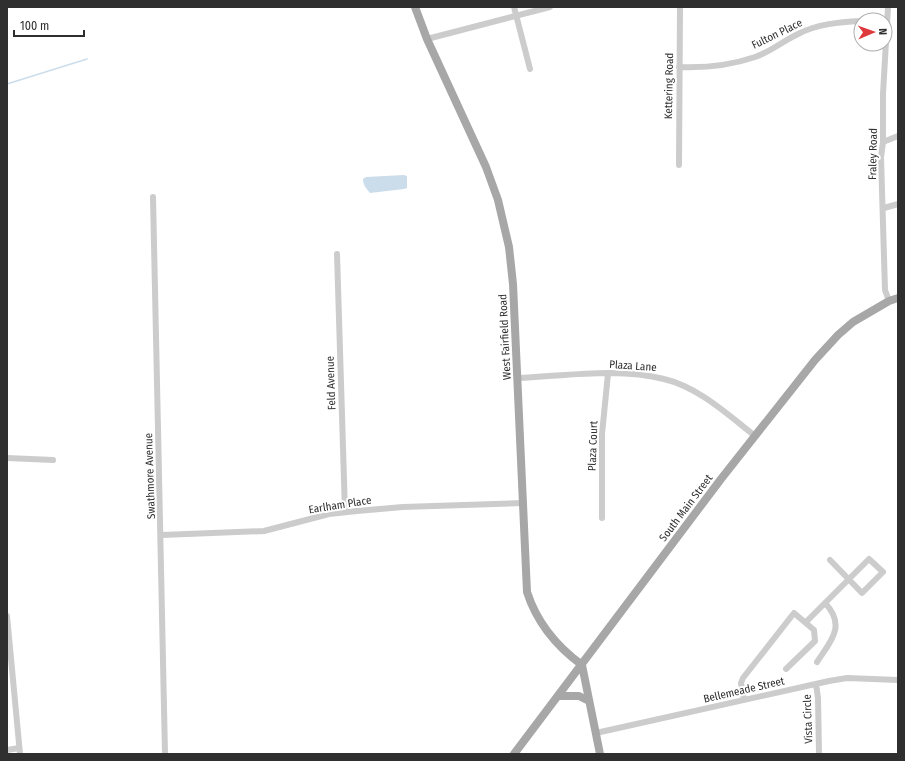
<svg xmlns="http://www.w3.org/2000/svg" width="905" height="761" viewBox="0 0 905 761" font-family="'Fira Sans Condensed',sans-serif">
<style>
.water{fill:#cbddeb}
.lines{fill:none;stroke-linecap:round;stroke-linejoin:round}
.stream{stroke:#cbddeb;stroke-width:1.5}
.minor{stroke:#ccc;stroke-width:6}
.major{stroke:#a7a7a7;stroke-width:8}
.labels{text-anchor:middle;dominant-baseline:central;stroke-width:4;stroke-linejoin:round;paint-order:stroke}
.street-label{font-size:11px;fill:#2f2f2f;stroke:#fff}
</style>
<rect width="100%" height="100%" fill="#fff"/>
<path class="water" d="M404,175l3,1v12l-3,1 -34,4c-4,-5 -7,-8 -7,-14l3,-2z"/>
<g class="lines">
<path class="stream" d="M7,84l80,-25"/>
<path class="minor" d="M514,7l16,62
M888,7l-5,87v48l-2,15 4,133 4,11
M427,39l123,-32
M679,67c27,1 50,-1 76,-10 15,-5 28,-16 43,-23 19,-10 42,-12 63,-13
M883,142l15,-6
M679,165l1,-158
M153,197l12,557
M884,208l14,-4
M337,254l8,258
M518,378c46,-2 101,-11 146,1 34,8 63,35 90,56
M7,458l46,2
M602,518v-84l6,-60
M162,535l102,-4 65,-17 28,-3 46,-4 119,-4
M7,616l13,138
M806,622l63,-63 14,13 -21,21 -32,-33
M817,662c13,-20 30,-36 8,-59
M816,684l2,14 1,56
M744,700l-3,-17 2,-5 51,-65 20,17 1,11 -29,28
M596,733l233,-52 18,-3 51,2
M7,750l12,-2"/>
<path class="major" d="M415,7l12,32 59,128 12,33 11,47 4,37 14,308c10,31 29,54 55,73
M582,665l18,89
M558,696h21l10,5
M514,754l207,-275 94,-119 23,-25 15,-13 36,-21 9,-3"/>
</g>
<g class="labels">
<g class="street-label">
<text transform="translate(777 34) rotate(-26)">Fulton Place</text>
<text transform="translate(669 86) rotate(-89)">Kettering Road</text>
<text transform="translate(873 154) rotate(-89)">Fraley Road</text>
<text transform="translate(505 337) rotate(-93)">West Fairfield Road</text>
<text transform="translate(633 366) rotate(4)">Plaza Lane</text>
<text transform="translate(331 383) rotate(-92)">Feld Avenue</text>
<text transform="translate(593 446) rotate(-88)">Plaza Court</text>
<text transform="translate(150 476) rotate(-92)">Swathmore Avenue</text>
<text transform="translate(340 505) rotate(-9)">Earlham Place</text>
<text transform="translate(686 508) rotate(-53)">South Main Street</text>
<text transform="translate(744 690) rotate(-13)">Bellemeade Street</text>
<text transform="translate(808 719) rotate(-92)">Vista Circle</text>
</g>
</g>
<rect width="905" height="761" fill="none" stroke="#2f2f2f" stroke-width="16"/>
<g transform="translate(873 32) rotate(88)"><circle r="19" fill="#ffffff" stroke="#acacac"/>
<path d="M0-3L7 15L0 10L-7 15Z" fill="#de3a3e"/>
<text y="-6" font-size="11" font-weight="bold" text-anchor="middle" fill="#2f2f2f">N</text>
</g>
<path d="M14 30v6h70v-6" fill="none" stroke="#2f2f2f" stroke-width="2"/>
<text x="20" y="30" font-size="12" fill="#2f2f2f" stroke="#ffffff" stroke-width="3" paint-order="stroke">100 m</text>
</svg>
